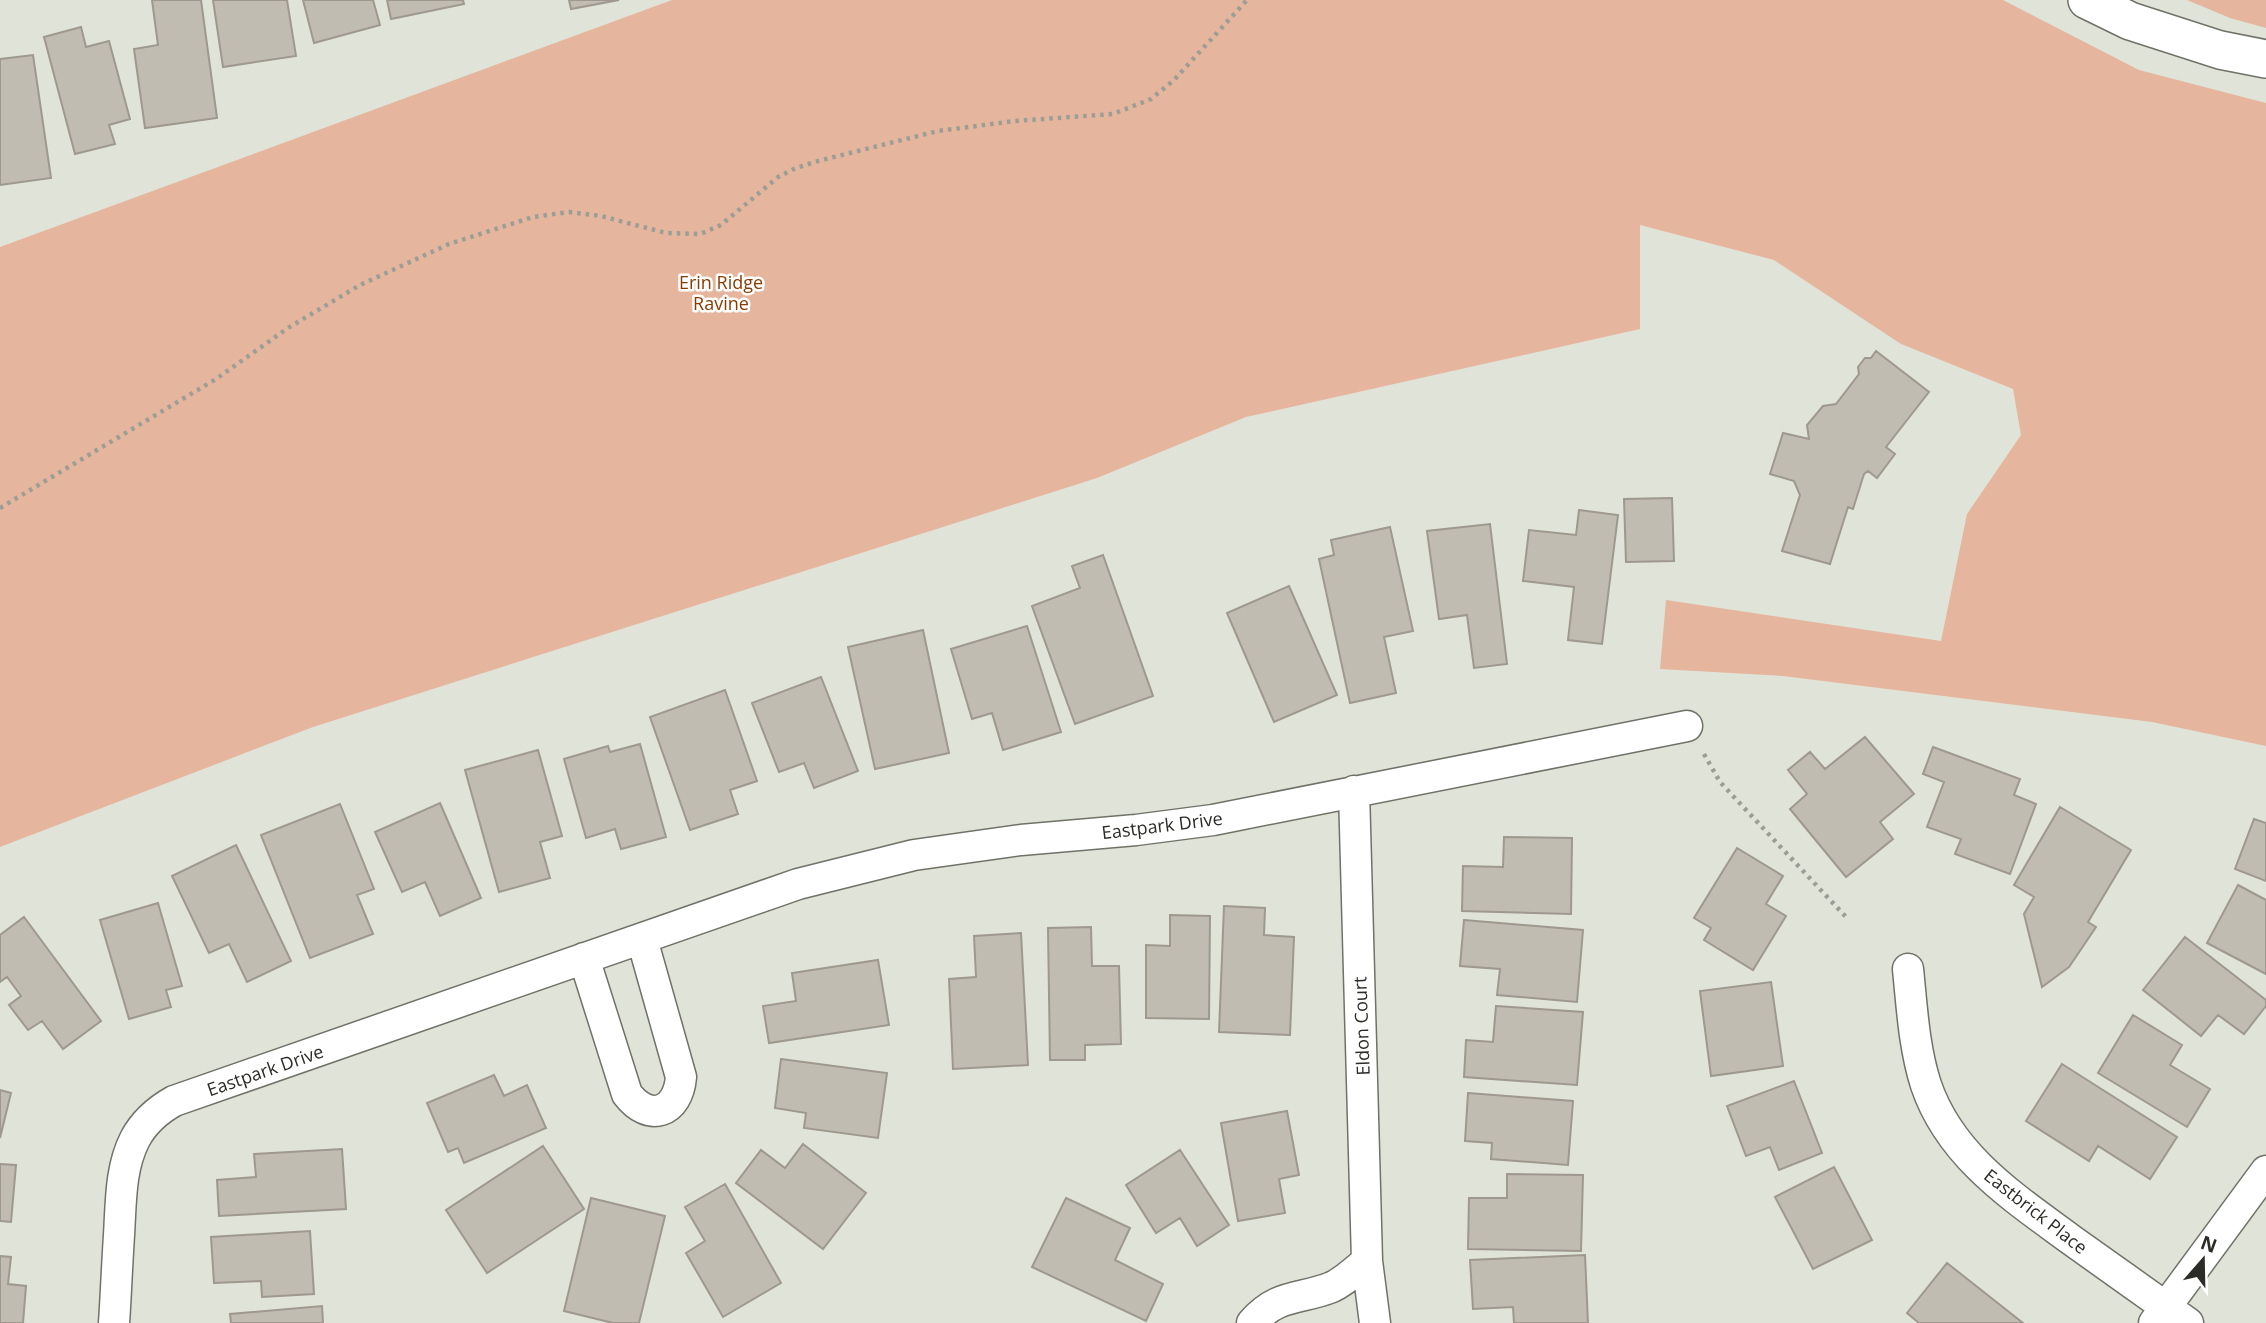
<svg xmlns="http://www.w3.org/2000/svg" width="2266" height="1323" viewBox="0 0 2266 1323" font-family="'Open Sans',sans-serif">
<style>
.green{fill:#e5b69d}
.building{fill:#c1bcb1;stroke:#9e988e;stroke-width:2}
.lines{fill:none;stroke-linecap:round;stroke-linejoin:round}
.minor-casing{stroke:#707268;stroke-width:33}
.tertiary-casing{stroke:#707268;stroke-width:40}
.path{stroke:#9c9e95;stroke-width:4.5;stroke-dasharray:3.5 5;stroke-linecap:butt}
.minor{stroke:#fff;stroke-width:30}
.tertiary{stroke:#fff;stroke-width:37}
.labels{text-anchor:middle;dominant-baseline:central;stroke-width:5;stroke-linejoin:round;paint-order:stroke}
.park-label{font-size:18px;fill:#873c00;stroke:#fff}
.street-label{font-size:18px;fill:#2b2c27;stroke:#fff}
</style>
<rect width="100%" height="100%" fill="#e0e3d8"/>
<path class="green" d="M672,0h1331l136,70 127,33v643l-114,-24 -369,-46 -123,-7 6,-69 275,41 26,-127 54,-79 -8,-46 -112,-45 -127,-84 -134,-35v104l-394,88 -149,61 -784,249 -313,120v-600z
M2187,0h79v28l-36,-10z"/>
<path class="building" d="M152,0h49l16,118 -72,10 -11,-79 24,-4z
M213,0h74l9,56 -73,11z
M303,0h70l7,25 -66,18z
M387,0h76l1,4 -73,15z
M569,0h50l-48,9z
M81,27l5,20 23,-6 21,78 -21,6 6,19 -40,10 -31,-117z
M33,55l18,123 -51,7v-126z
M1876,351l53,41 -43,55 9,7 -18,24 -9,-7 -4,3 -11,35 -5,-2 -18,57 -48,-13 18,-56 -6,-14 -24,-7 13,-41 26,6 -2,-14 16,-19 13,-2 23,-30 -1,-7 7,-9h6z
M1672,498l2,63 -48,1 -2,-63z
M1579,510l39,5 -16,129 -34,-4 6,-53 -51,-6 6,-51 47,5z
M1490,524l17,140 -33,4 -7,-53 -28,4 -12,-88z
M1390,527l23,104 -29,6 12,56 -46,10 -31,-144 15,-4 -3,-15z
M1103,555l50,141 -78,28 -43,-118 48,-18 -8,-22z
M1289,586l48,109 -63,27 -47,-109z
M1027,626l34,106 -58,18 -11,-37 -20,6 -21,-70z
M923,630l26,123 -74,16 -27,-122z
M821,677l37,94 -44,17 -10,-25 -25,9 -27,-69z
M725,690l32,91 -27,9 8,24 -48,16 -40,-113z
M1865,737l49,57 -34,28 13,17 -47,38 -56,-68 17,-15 -19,-24 22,-18 15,17z
M640,744l26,93 -45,12 -6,-20 -29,9 -22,-79 44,-13 2,6z
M1933,747l87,32 -6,16 22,9 -26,70 -55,-20 6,-15 -34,-12 17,-45 -21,-8z
M538,750l24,86 -22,6 10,36 -51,14 -34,-122z
M440,803l41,95 -41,18 -15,-34 -23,10 -27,-60z
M340,804l34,85 -17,6 16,39 -63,24 -49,-123z
M2060,807l71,43 -43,72 8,5 -27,40 -27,20 -18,-73 10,-17 -20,-12z
M2254,819l12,4v58l-31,-12z
M1504,837l68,1 -1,76 -109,-3 1,-45 40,1z
M236,845l55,116 -44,21 -18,-38 -20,9 -37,-77z
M1737,848l46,28 -17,28 20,12 -33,54 -49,-30 7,-12 -17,-10z
M2238,885l28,15v74l-59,-31z
M158,903l24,83 -16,4 5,17 -42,12 -29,-99z
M1224,906l41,2 -1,27 30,2 -4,98 -71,-3z
M1170,915l40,1 -1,103 -63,-1v-73l24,1z
M24,917l77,104 -38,28 -21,-28 -14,9 -19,-25 12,-9 -14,-19 -7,5v-47z
M1464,920l119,10 -6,72 -80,-7 3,-26 -40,-3z
M1091,927l1,39h27l2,78 -36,1v15h-35l-2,-132z
M1021,933l7,132 -75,4 -4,-90 27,-2 -2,-41z
M2185,937l81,63v6l-22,28 -26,-19 -17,21 -58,-46z
M878,960l11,65 -120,18 -6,-37 33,-5 -4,-28z
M1771,982l12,84 -72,10 -11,-85z
M1496,1006l87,6 -6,73 -113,-8 2,-37 27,2z
M2133,1015l49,30 -12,20 40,24 -23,38 -89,-54z
M781,1059l106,14 -9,65 -74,-10 2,-15 -31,-5z
M2062,1064l115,73 -27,42 -52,-33 -9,15 -63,-40z
M494,1075l10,21 23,-11 19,43 -82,35 -6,-15 -10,4 -21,-49z
M1794,1081l28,72 -43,17 -9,-23 -24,9 -19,-50z
M0,1090l11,3 -11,45z
M1468,1093l105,8 -5,64 -77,-6 1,-16 -27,-2z
M1287,1111l12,64 -20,4 6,34 -47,8 -17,-98z
M803,1144l63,49 -43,56 -87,-66 25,-33 24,18z
M543,1146l41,63 -97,64 -41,-63z
M342,1149l4,60 -127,7 -2,-36 39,-3 -2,-23z
M1180,1150l49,75 -32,21 -17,-28 -24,15 -30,-48z
M0,1164l16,1 -5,57 -11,-1z
M1834,1167l38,73 -59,29 -38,-72z
M1507,1174l76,1 -2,76 -113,-2 1,-51h38z
M725,1184l56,99 -58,34 -37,-64 19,-12 -20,-34z
M591,1198l74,18 -26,107h-26l-49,-12z
M1066,1198l64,30 -15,32 48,24 -17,37 -114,-54z
M310,1231l4,63 -52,3 -1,-16 -47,2 -3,-46z
M1585,1255l3,68h-74l-1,-16 -40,2 -3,-49z
M0,1256l11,1 -3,27 18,2 -3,37h-23z
M1947,1263l76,60h-104l-12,-10z
M322,1306l1,17h-92l-1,-9z"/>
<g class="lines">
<defs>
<path id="minor" d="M1354,791l13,470 8,62
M584,958l43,136c22,29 51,19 54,-17l-39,-138
M1908,969c4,39 6,79 18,116 24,71 87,112 144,154 39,28 79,56 118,84
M114,1323c2,-29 3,-58 5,-88 2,-32 1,-67 16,-96 9,-17 23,-29 39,-38l624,-217 116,-29 107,-15 115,-10 77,-10 474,-94
M1252,1323c26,-30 48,-23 80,-36 13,-6 24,-17 35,-26
M2154,1323l112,-152"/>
<path id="tertiary" d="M2087,0l43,21 90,29 46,9"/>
</defs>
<use href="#minor" class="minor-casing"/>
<use href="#tertiary" class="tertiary-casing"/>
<path class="path" d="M0,508l216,-129 72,-51 72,-43 89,-41 84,-27 36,-5 32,4 65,17 34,1 21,-9 57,-48 18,-9 22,-7 120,-30 77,-10 98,-7 38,-15 23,-19 73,-80
M1704,754l16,28 126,135"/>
<use href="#minor" class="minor"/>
<use href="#tertiary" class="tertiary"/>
</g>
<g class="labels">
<g class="park-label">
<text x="721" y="282">Erin Ridge<tspan x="721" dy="21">Ravine</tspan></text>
</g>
<g class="street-label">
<text transform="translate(1162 825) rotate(-7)">Eastpark Drive</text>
<text transform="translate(1361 1026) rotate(-92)">Eldon Court</text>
<text transform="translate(265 1070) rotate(-19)">Eastpark Drive</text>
<text transform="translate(2036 1211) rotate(38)">Eastbrick Place</text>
</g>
</g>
<g transform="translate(2203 1260) rotate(20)" stroke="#ffffff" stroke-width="5" paint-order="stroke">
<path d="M0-5L12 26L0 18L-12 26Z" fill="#2b2c27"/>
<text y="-10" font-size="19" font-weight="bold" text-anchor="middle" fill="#2b2c27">N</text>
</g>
</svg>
